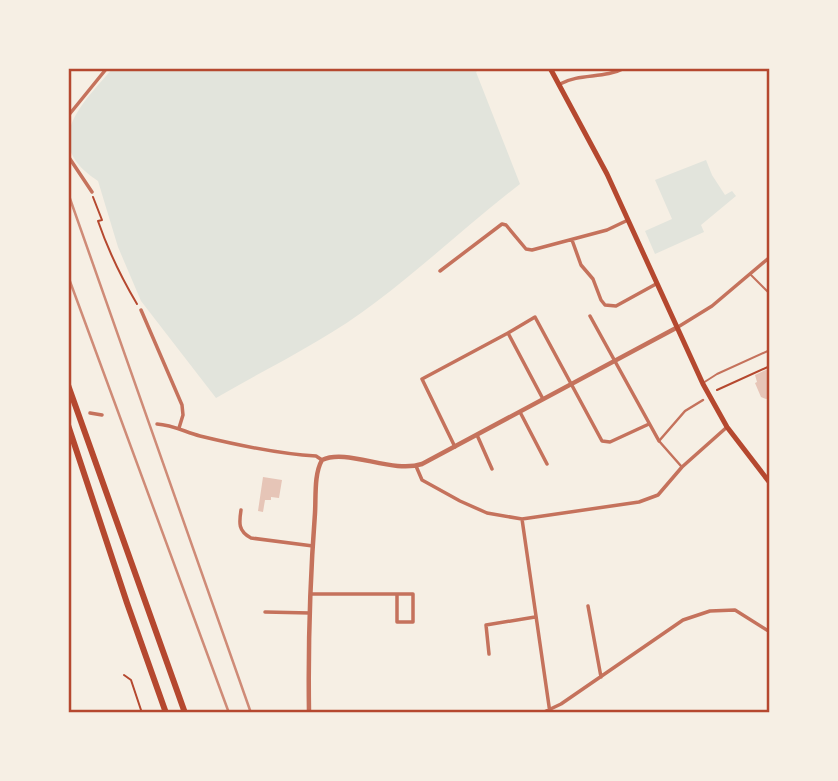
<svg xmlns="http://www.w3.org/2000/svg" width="838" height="781" viewBox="0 0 838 781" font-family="Montserrat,sans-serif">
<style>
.green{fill:#e2e4dc}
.building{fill:#e6c5b7}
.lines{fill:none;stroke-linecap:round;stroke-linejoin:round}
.path{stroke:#b5482f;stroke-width:2}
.service{stroke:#c5725c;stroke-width:2}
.pedestrian{stroke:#c5725c;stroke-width:2.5}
.minor{stroke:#c5725c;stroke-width:3.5}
.tertiary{stroke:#c5725c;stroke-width:4.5}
.secondary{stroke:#b5482f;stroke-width:5}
.trunk{stroke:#b5482f;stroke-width:6}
.rail{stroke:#cf8b77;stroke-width:2.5}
.neatline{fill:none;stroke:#b5482f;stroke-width:2.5}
</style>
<rect width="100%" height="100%" fill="#f6efe4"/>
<path class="green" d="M113,68h368l-5,4 44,112c-49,38 -95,81 -144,118 -49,38 -107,65 -160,96l-75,-97 -23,-54 -20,-66c-58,-38 -18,-75 15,-113z
M706,160l6,15 13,20 7,-4 4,5 -35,29 3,7 -49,22 -10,-23 27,-12 -17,-39z"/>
<path class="building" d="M770,368v30l-4,1 -5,-2 -6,-14 2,-1 -2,-7z
M263,477l19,3 -3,18 -8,-1v3h-6l-2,12 -5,-1z"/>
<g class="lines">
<path class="path" d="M93,197l9,23 -4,1c10,29 23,56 39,83
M717,390l53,-24
M124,675l7,5 11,33"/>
<path class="service" d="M751,275l19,19
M703,383l14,-9 53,-24"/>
<path class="pedestrian" d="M681,466l-22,-25 26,-30 18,-11"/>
<path class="minor" d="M560,84c20,-11 44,-5 65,-16
M68,116l39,-48
M68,156l24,36
M572,240l9,25 12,14 8,21 4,5 11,1 40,-22
M440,271l62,-47 4,1 20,24 6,1 75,-20 21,-10
M141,310l41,95 1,10 -4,13
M590,316l69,125
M678,327l34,-21 58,-49
M508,333l27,-16 67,124 8,1 39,-18
M520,412l27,52
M90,413l12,2
M157,424c16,1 28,8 43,12 37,9 78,18 116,20l6,4
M477,435l15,34
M455,447l-33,-68 86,-46 35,66
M416,466l6,14 38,21 27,12 35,6 117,-17 19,-7 24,-28 45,-40
M241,510c-2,13 -3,21 10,28l62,8
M522,519l28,194
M311,594h102v28h-16v-28
M588,606l13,71
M265,612l45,1
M489,654l-3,-29 49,-8
M542,713l19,-9 122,-84 27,-9 25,-1 35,22"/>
<path class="tertiary" d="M309,713c-1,-67 1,-134 6,-200 1,-17 -1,-39 7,-53 25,-12 70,14 100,4l254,-136"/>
<path class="secondary" d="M550,68l57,106 96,210 24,43 43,56"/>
<path class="trunk" d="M68,385l117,328
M68,425l59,178 39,110"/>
<path class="rail" d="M68,193l183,520
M68,276l161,437"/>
</g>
<rect width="838" height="781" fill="none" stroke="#f6efe4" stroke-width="140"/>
<rect x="70" y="70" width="698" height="641" class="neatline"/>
</svg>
